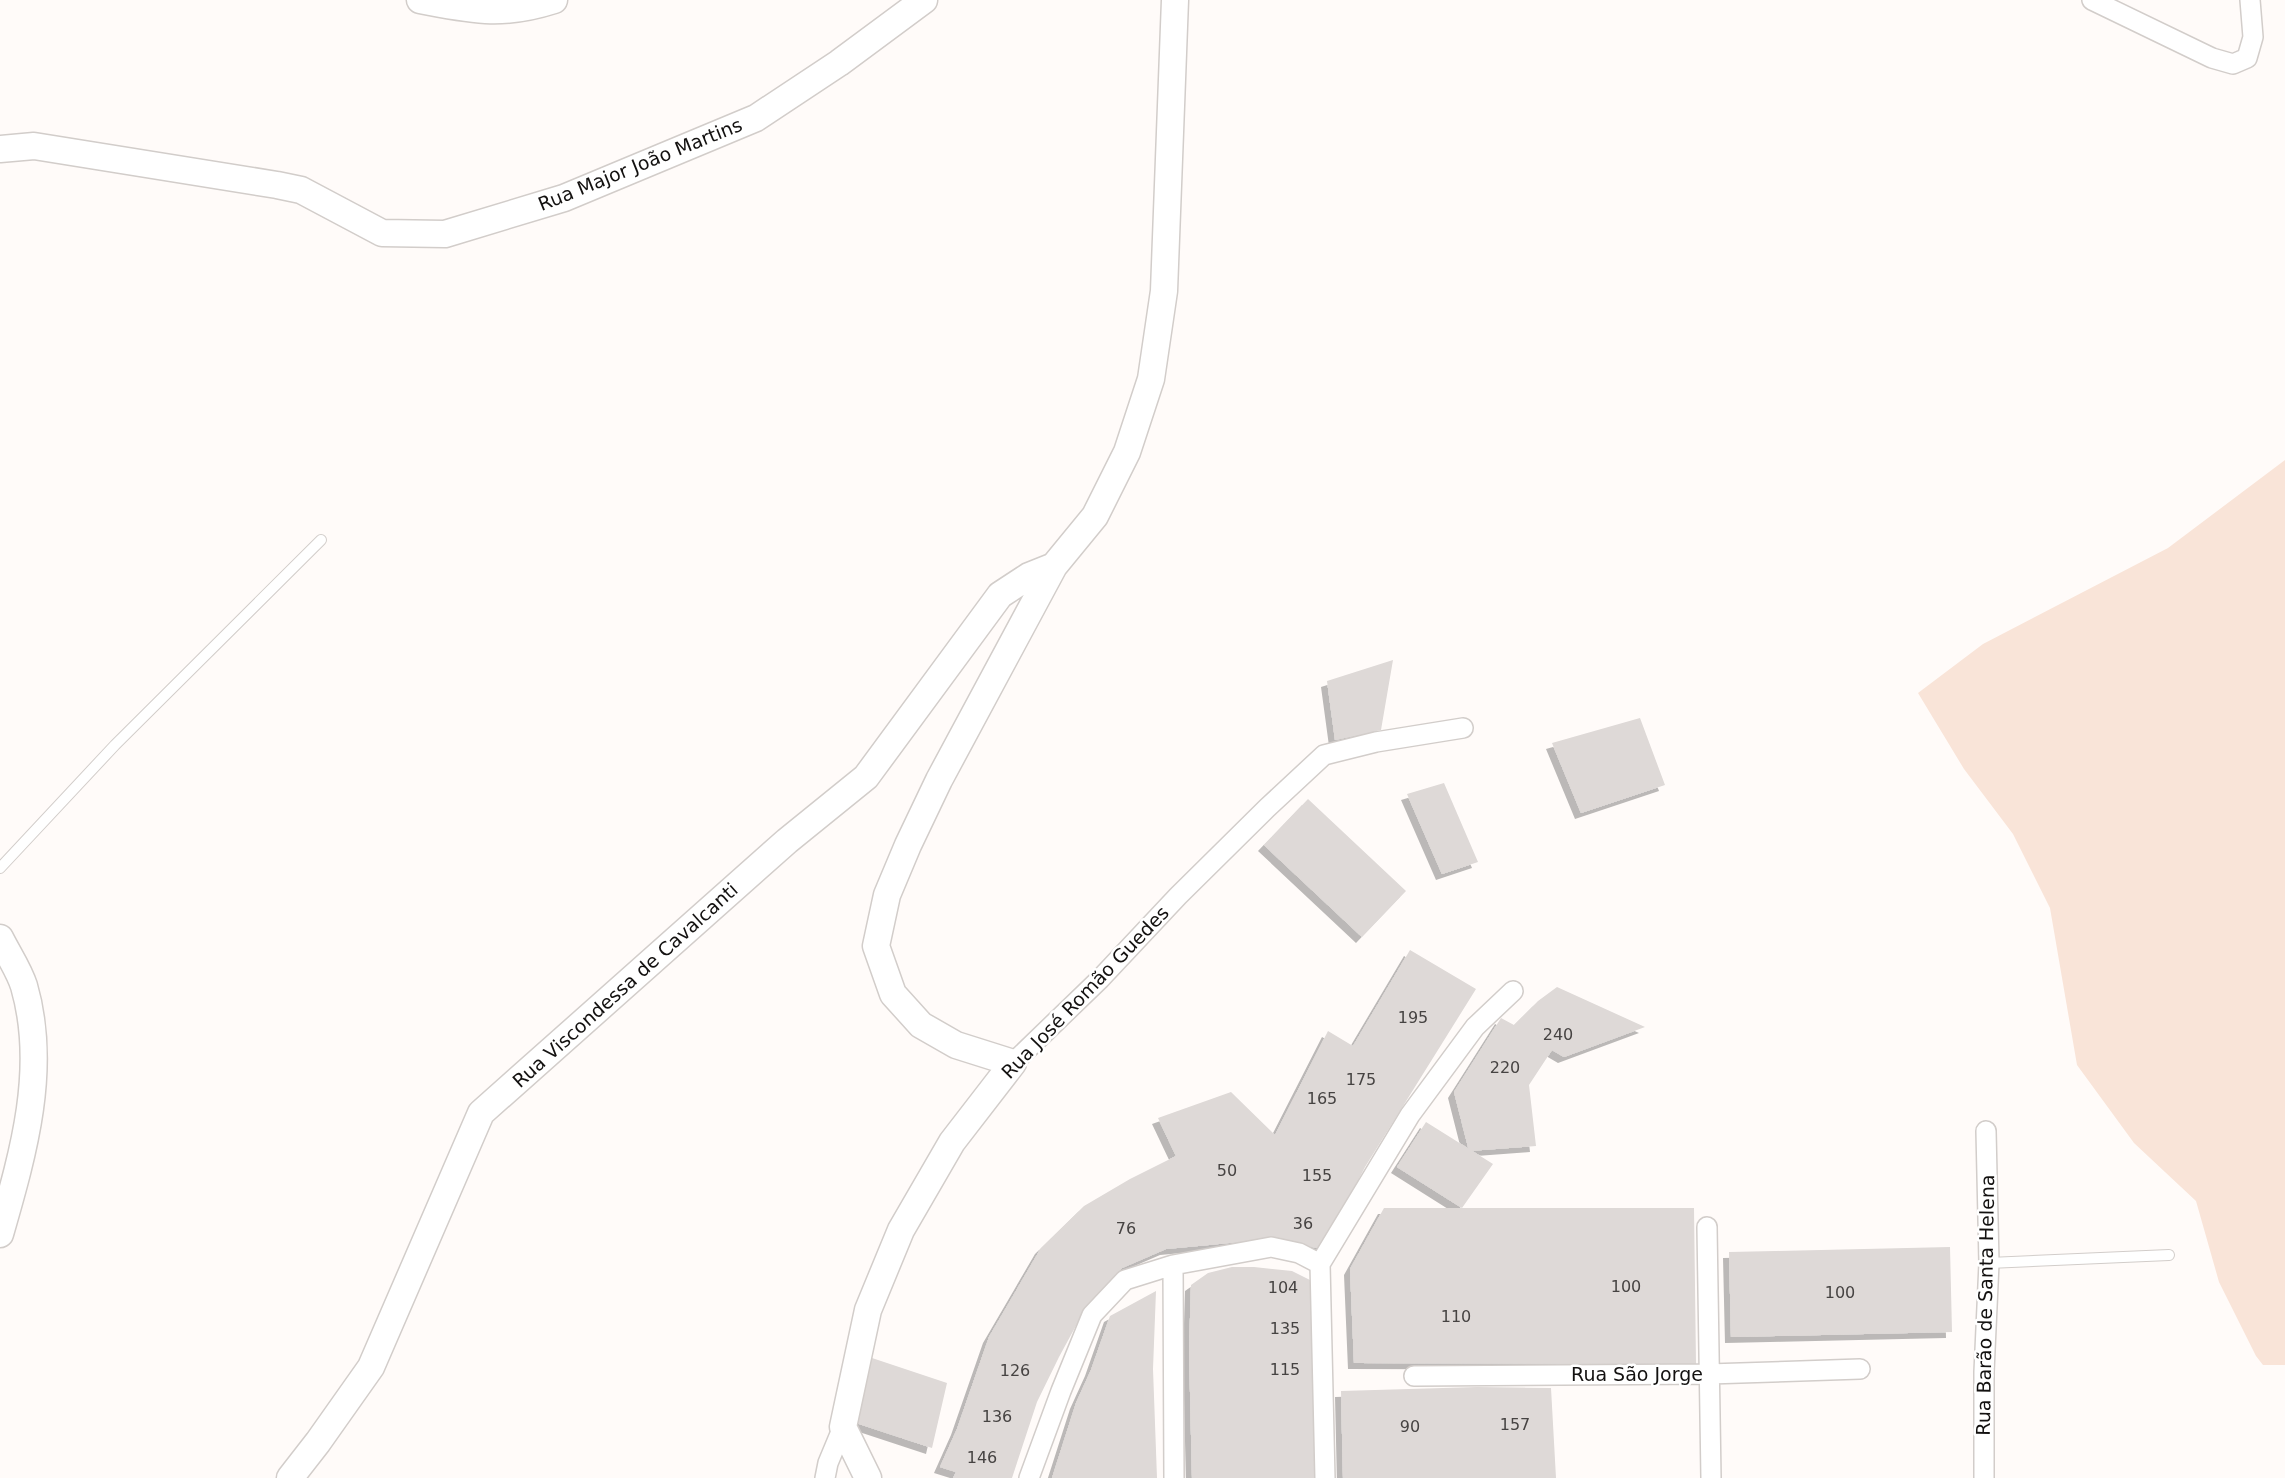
<svg xmlns="http://www.w3.org/2000/svg" width="2285" height="1478" viewBox="0 0 2285 1478" font-family="'DejaVu Sans',sans-serif">
<style>
.green{fill:#f9e4d8}
.building{fill:#ded9d7;filter:url(#shadow)}
.lines{fill:none;stroke-linecap:round;stroke-linejoin:round}
.lane-casing{stroke:#d2cdca;stroke-width:12}
.street-casing{stroke:#d2cdca;stroke-width:22}
.secondary-casing{stroke:#d2cdca;stroke-width:29}
.lane{stroke:#fff;stroke-width:10}
.street{stroke:#fff;stroke-width:19}
.secondary{stroke:#fff;stroke-width:26}
.labels{text-anchor:middle;dominant-baseline:central;stroke-width:5;stroke-linejoin:round;paint-order:stroke}
.number-label{font-size:16px;fill:#464342}
.street-label{font-size:19px;fill:#131110;stroke:#fff}
</style>
<defs>
<filter id="shadow"><feDropShadow dx="-6" dy="6" stdDeviation="0" flood-color="#0004"/></filter>
</defs>
<rect width="100%" height="100%" fill="#fffbf9"/>
<path class="green" d="M2285,460v905h-22l-7,-9 -37,-74 -23,-81 -62,-58 -57,-78 -27,-157 -37,-74 -49,-65 -46,-76 65,-49 185,-96z"/>
<path class="building" d="M1393,660l-12,70 -46,10 -8,-59z
M1640,718l25,67 -84,28 -29,-70z
M1444,783l34,79 -36,12 -35,-80z
M1308,799l98,92 -44,46 -98,-92z
M1410,950l66,39 -111,178 -42,82 -55,-10 -59,6 -43,4 -44,19 -18,19 -26,35 -19,35 -22,45 -25,76h-59l3,-6 -16,-5 17,-38 32,-92 52,-89 43,-42 46,-27 46,-23 -18,-38 73,-26 44,43 53,-104 25,15z
M1557,987l88,40 -81,30 -12,-7 -23,35 7,61 -67,5 -15,-59 47,-74 13,7 24,-24z
M1426,1122l67,42 -31,44 -65,-41z
M1384,1208h310l2,156 -342,-1 -4,-94z
M1950,1247l2,85 -221,5 -2,-85z
M1232,1267h22l38,4 18,9 5,15 3,183h-126l-3,-128 2,-65 17,-12z
M1156,1291l-3,78 4,109h-105l24,-75 15,-33 19,-54z
M872,1358l75,25 -15,65 -82,-27z
M1477,1387l74,1 5,90h-213l-2,-87z"/>
<g class="lines">
<defs>
<path id="lane" d="M0,868l115,-123 206,-205
M1989,1263l180,-8"/>
<path id="street" d="M2092,0l120,58 21,6 14,-6 6,-21 -3,-37
M1013,1063l87,-84 78,-83 89,-88 57,-53 52,-13 87,-14
M1707,1227l4,251
M1173,1265l1,213
M1414,1376l295,-2 151,-5
M825,1478l3,-15 15,-36
M1029,1478l32,-87 31,-76 33,-35 48,-15 98,-18 28,6 21,11
M1325,1478l-5,-214 90,-149 65,-88 38,-36
M1984,1478v-106l5,-109 -3,-132"/>
<path id="secondary" d="M420,0c53,10 81,17 134,0
M0,149l34,-3 243,39 24,5 81,43 63,1 119,-36 192,-80 83,-55 85,-63
M0,938c8,16 19,32 24,48 24,83 -1,168 -24,248
M290,1478l28,-36 53,-75 110,-254 306,-272 79,-64 134,-182 29,-19 25,-10
M868,1478l-25,-51 25,-117 33,-80 51,-88 61,-79 -57,-18 -35,-20 -28,-31 -17,-48 11,-51 21,-50 31,-65 115,-214 41,-50 32,-64 24,-73 13,-88 11,-291"/>
</defs>
<use href="#lane" class="lane-casing"/>
<use href="#street" class="street-casing"/>
<use href="#secondary" class="secondary-casing"/>
<use href="#lane" class="lane"/>
<use href="#street" class="street"/>
<use href="#secondary" class="secondary"/>
</g>
<g class="labels">
<g class="number-label">
<text x="1413" y="1017">195</text>
<text x="1558" y="1034">240</text>
<text x="1505" y="1067">220</text>
<text x="1361" y="1079">175</text>
<text x="1322" y="1098">165</text>
<text x="1227" y="1170">50</text>
<text x="1317" y="1175">155</text>
<text x="1303" y="1223">36</text>
<text x="1126" y="1228">76</text>
<text x="1626" y="1286">100</text>
<text x="1283" y="1287">104</text>
<text x="1840" y="1292">100</text>
<text x="1456" y="1316">110</text>
<text x="1285" y="1328">135</text>
<text x="1285" y="1369">115</text>
<text x="1015" y="1370">126</text>
<text x="997" y="1416">136</text>
<text x="1515" y="1424">157</text>
<text x="1410" y="1426">90</text>
<text x="982" y="1457">146</text>
</g>
<g class="street-label">
<text transform="translate(640 164) rotate(-22)">Rua Major João Martins</text>
<text transform="translate(625 985) rotate(-42)">Rua Viscondessa de Cavalcanti</text>
<text transform="translate(1085 992) rotate(-46)">Rua José Romão Guedes</text>
<text transform="translate(1985 1305) rotate(-89)">Rua Barão de Santa Helena</text>
<text x="1637" y="1374">Rua São Jorge</text>
</g>
</g>
</svg>
